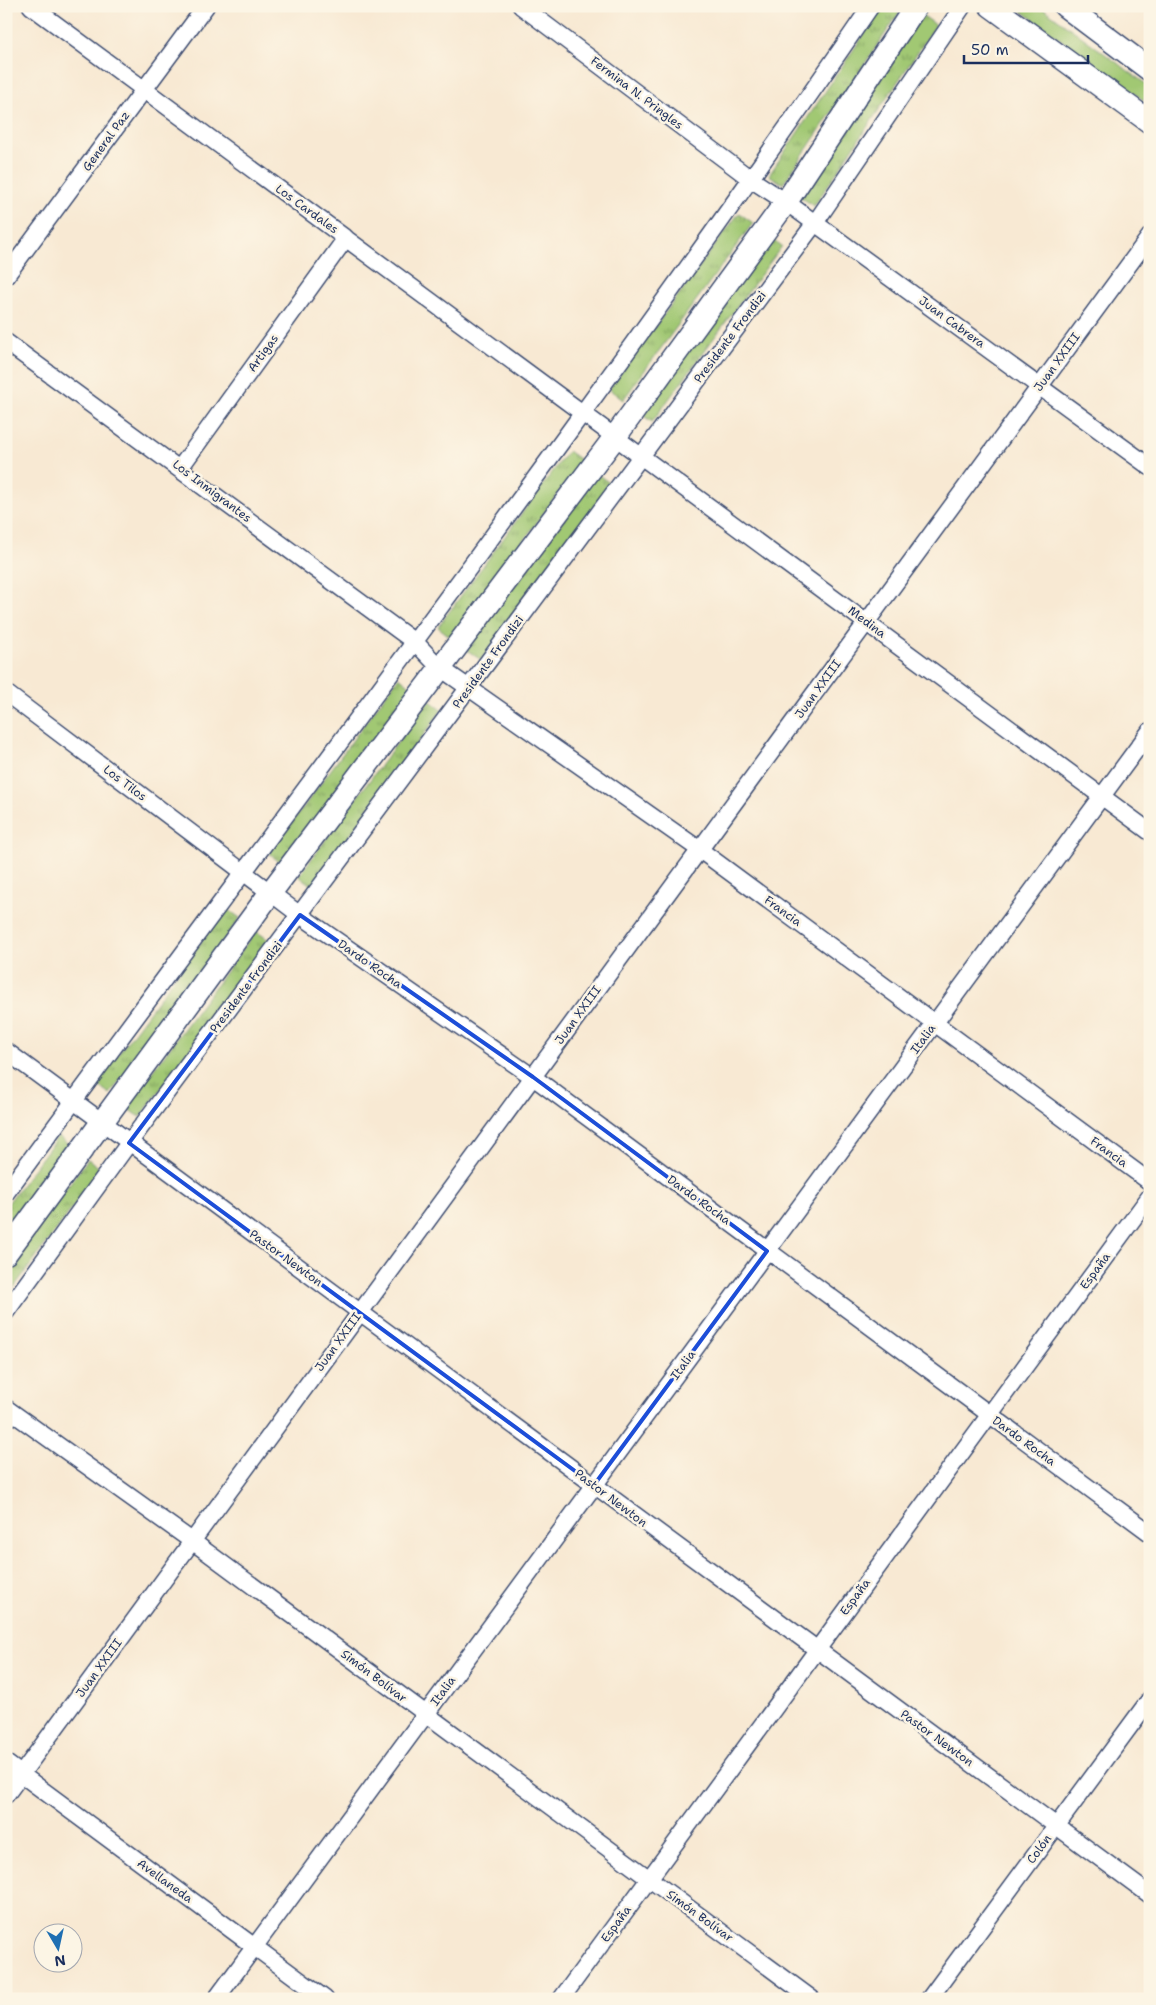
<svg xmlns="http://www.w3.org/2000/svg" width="1156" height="2005" viewBox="0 0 1156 2005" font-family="'Shantell Sans',sans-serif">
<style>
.grass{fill:url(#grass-tufts);stroke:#5e7c68}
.park{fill:#a1c873;stroke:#5e7c68}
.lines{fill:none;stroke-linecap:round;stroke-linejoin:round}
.street-casing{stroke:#3c4b70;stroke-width:19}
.secondary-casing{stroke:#3c4b70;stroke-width:25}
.street{stroke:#fff;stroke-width:16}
.secondary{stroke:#fff;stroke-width:22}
.marked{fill:none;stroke:#1d4ed8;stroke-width:4;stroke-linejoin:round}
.labels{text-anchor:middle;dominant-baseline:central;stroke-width:5;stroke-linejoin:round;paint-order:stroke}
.street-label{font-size:12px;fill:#1b2f5e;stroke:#fcf5e5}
</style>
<defs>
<pattern id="grass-tufts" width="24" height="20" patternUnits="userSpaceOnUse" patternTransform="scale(1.25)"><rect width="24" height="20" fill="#a1c873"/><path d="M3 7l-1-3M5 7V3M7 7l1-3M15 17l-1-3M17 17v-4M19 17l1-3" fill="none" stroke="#82a362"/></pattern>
</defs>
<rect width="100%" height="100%" fill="#fcf5e5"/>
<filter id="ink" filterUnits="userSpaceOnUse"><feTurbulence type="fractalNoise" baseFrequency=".02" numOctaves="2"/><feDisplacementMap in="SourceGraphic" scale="10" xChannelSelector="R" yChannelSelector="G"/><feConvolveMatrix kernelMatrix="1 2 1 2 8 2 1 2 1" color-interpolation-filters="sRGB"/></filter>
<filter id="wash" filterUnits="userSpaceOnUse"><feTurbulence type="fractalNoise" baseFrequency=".0096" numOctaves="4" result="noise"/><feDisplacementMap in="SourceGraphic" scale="20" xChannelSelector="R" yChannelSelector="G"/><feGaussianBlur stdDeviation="1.12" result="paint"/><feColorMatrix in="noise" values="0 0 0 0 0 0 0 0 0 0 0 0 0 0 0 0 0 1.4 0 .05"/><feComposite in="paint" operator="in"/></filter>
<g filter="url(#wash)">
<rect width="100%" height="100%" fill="#f8e9d3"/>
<path class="grass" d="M883,6h21l-121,178 -14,-9z
M922,15l14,10 -122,181 -15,-10z
M739,213l14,10 -130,177 -14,-11z
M768,236l14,10 -130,176 -14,-10z
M568,451l14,10 -130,177 -14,-11z
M597,474l14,10 -130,176 -14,-10z
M399,677l14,11 -130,176 -14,-10z
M429,700l13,10 -130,176 -13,-10z
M226,908l14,10 -130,176 -14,-10z
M256,931l14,10 -130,176 -14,-10z
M58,1136l14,11 -66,88v-29z
M88,1159l13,10 -95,129v-29z"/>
<path class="park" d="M1015,6h25l110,81v18z"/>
</g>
<g filter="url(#ink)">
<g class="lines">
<defs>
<path id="street" d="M31,6l1119,826
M521,6l231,174 34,22 364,265
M6,276l200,-270
M6,342l410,301 23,24 261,183 450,332
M180,468l166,-230
M6,693l294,222 233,162 617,456
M6,1051l1144,844
M6,1193c290,-395 588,-783 865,-1187
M6,1312l123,-169 686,-920 148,-217
M6,1408l186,133 620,458
M6,1763l319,236
M6,1795l1144,-1559
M216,1999l934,-1268
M561,1999l589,-803
M929,1999l221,-300"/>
<path id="secondary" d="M991,6l159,116
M1065,6l85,64
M6,1253l265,-361 344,-455 171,-235 130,-196"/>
</defs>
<use href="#street" class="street-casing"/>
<use href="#secondary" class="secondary-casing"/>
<use href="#street" class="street"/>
<use href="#secondary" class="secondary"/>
</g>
</g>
<path class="marked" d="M300,915l233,162 234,174 -173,234 -465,-342z"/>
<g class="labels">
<g class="street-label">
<text transform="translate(637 93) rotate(37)">Fermina N. Pringles</text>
<text transform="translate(106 141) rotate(-54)">General Paz</text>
<text transform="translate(307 209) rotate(36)">Los Cardales</text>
<text transform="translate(952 322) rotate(36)">Juan Cabrera</text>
<text transform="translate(730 337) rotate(-53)">Presidente Frondizi</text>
<text transform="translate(263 353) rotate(-54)">Artigas</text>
<text transform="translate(1057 362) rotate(-54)">Juan XXIII</text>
<text transform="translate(212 491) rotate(37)">Los Inmigrantes</text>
<text transform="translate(867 622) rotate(37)">Medina</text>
<text transform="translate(488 662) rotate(-54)">Presidente Frondizi</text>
<text transform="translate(818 689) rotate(-54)">Juan XXIII</text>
<text transform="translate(125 783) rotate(37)">Los Tilos</text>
<text transform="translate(783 911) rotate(36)">Francia</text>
<text transform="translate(370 964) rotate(35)">Dardo Rocha</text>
<text transform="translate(246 987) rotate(-53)">Presidente Frondizi</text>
<text transform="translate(578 1015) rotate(-54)">Juan XXIII</text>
<text transform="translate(923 1039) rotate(-54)">Italia</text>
<text transform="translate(1109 1152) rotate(36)">Francia</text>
<text transform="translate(699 1200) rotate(36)">Dardo Rocha</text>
<text transform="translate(286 1258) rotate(36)">Pastor Newton</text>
<text transform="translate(1095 1271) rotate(-54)">España</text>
<text transform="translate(338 1342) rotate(-54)">Juan XXIII</text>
<text transform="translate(683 1365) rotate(-54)">Italia</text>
<text transform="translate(1024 1441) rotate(36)">Dardo Rocha</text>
<text transform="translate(611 1498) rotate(37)">Pastor Newton</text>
<text transform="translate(855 1597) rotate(-54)">España</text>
<text transform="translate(99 1668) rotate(-54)">Juan XXIII</text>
<text transform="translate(374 1676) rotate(37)">Simón Bolívar</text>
<text transform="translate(443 1691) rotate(-54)">Italia</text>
<text transform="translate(937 1738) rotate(36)">Pastor Newton</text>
<text transform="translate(1039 1849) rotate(-54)">Colón</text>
<text transform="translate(165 1881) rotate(36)">Avellaneda</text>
<text transform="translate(700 1916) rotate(36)">Simón Bolívar</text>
<text transform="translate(616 1924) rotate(-54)">España</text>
</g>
</g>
<rect width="1156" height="2005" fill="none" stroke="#fcf5e5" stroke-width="25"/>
<g transform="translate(58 1948) rotate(171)"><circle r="24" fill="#fcf5e5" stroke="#a2a6af"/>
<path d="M0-4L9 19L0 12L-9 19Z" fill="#1f6fb2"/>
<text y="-8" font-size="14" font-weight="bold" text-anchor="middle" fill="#1b2f5e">N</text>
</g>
<path d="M964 55v8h124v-8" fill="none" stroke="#1b2f5e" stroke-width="2.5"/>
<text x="971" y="55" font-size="15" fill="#1b2f5e" stroke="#fcf5e5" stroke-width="4" paint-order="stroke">50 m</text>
</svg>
